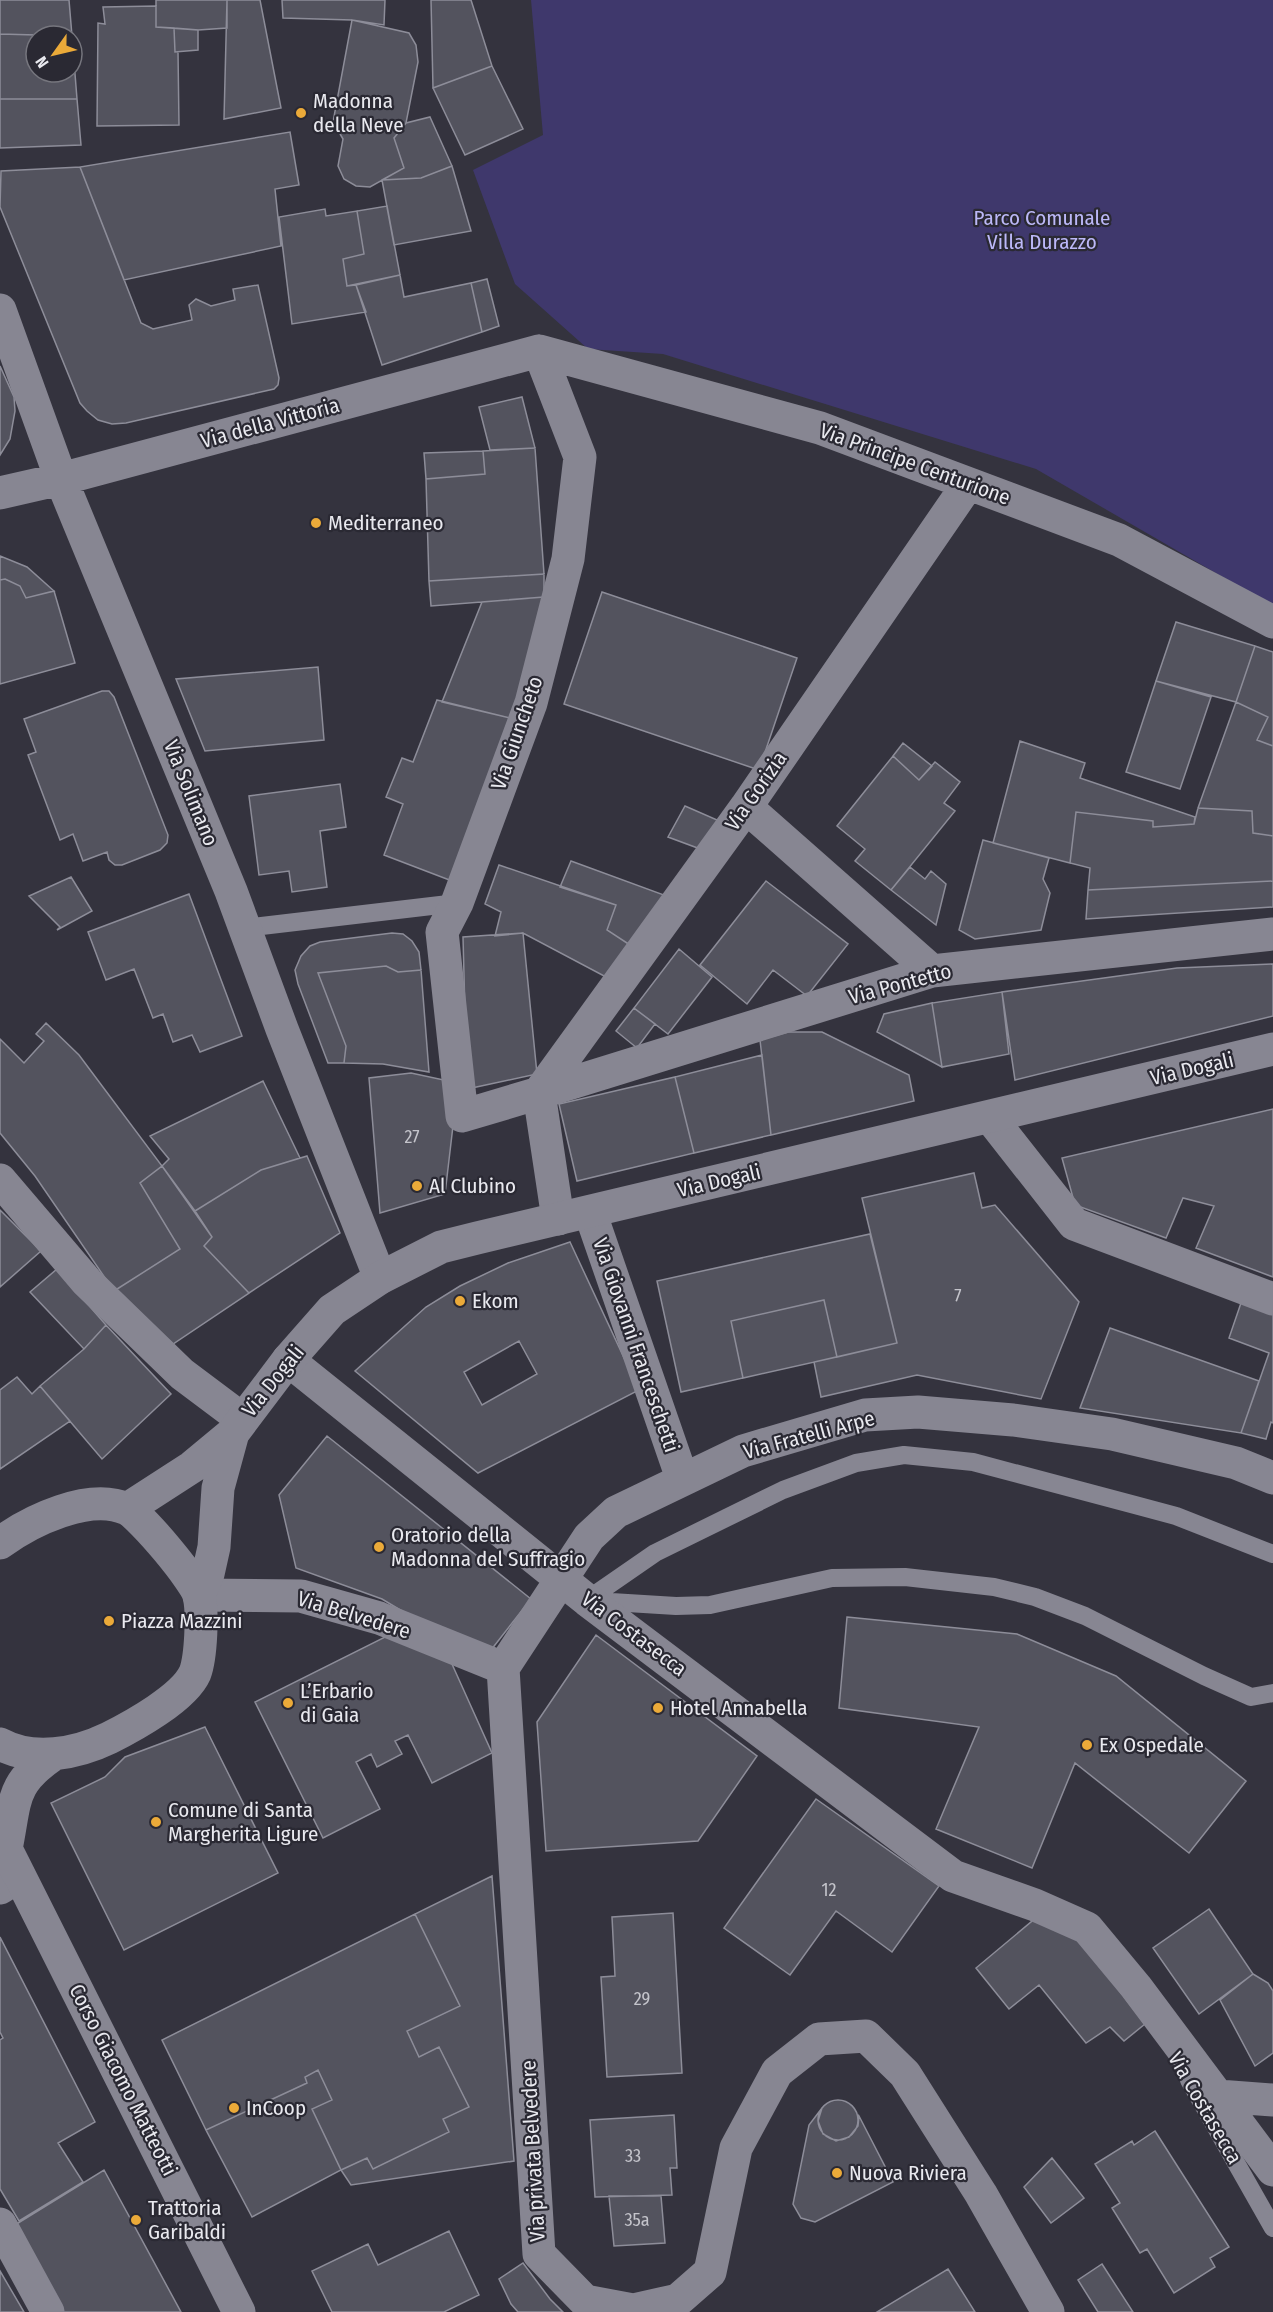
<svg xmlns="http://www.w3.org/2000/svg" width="1273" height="2312" viewBox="0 0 1273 2312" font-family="'Fira Sans Condensed',sans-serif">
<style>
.green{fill:#3f386c}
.building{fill:#53535e;stroke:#8d8d99;stroke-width:1.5;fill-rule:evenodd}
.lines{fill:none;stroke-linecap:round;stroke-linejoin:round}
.lane{stroke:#878692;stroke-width:18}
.street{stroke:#878692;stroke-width:33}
.secondary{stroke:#878692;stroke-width:33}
.poi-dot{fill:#ebaa39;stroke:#2a2933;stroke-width:2}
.labels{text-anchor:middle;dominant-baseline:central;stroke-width:4.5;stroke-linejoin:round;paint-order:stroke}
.number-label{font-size:18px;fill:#c4c4cb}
.poi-label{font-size:21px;fill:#e9e9ef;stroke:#2a2933;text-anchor:start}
.park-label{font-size:21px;fill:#bcb8f8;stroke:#2a2933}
.street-label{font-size:21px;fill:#e9e9ef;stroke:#2a2933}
</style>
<rect width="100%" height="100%" fill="#34333e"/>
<path class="green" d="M531,0h742v606l-237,-137 -373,-115 -75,-5 -73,-65 -42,-114 70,-35z"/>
<path class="building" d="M0,0h69l3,36 -72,-2z
M156,0h71v28l-29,2 -42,-3z
M227,0h33l21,108 -57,11z
M282,0h103l-1,25 -32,-5 -69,-2z
M431,0h40l21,66 -59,22z
M156,6v21l18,1 1,24h3l1,73 -82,1 1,-103 7,1 -2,-17z
M352,20l57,13 7,12 2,17 -12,61 -12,15 10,30 -34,19 -14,-1 -12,-7 -6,-13 5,-27 -10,-17z
M174,28l24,2v20l-23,2z
M0,34l72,2 5,63h-77zM36,36h36v36h-36z
M492,66l31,63 -58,26 -32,-67z
M0,99h77l4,46 -81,3z
M430,117l22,49 -31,12 -39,2 22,-12 -10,-30 12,-15z
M290,132l9,53 -24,4 6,57 -157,34 -44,-113z
M452,166l19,65 -77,14 -12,-65 39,-2z
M80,167l61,156 12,6 39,-9 -3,-15 7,-6 15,7 24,-6 -2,-11 25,-4 21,93 -1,7 -4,4 -148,34 -14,1 -14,-4 -11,-9 -7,-8 -80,-196 1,-36z
M387,206l13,69 -53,11 -4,-27 21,-5 -7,-43z
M325,209l1,7 31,-5 7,43 -21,5 4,27 9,-1 10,27 -74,12 -13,-107z
M400,275l4,22 67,-14 11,49 -100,33 -26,-80z
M487,279l12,47 -17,6 -11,-49z
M0,366l14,31 1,14 -5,28 -10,16z
M522,397l13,51 -45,2 -11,-43z
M535,448l9,126 -115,7 -3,-102 59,-5 -2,-23z
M483,451l2,23 -59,5 -2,-26z
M0,556l27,11 27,24 -28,7 -6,-12 -15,-7 -5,1z
M544,574v23l-113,9 -2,-25z
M5,579l15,7 6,12 28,-7 21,72 -75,21v-104z
M602,592l195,66 -38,112 -195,-66z
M544,597l-30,122 -72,-17 40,-100z
M1176,622l79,24 -19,56 -80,-21z
M1255,646l18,6v94l-16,-6 11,-23 -32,-15z
M318,667l6,73 -119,11 -29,-72z
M1156,681l55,16 -31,92 -54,-17z
M102,691h7l5,6 54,138 -1,8 -7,7 -38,15h-7l-6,-5 -2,-8 -24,9 -10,-27 -13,6 -32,-85 8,-3 -12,-33z
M437,700l77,19 -62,162 -68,-26 19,-51 -17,-7 16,-39 11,4z
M1236,702l32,15 -11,23 16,6v90l-20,-3 -1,-22 -54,-3z
M1020,741l65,22 -5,15 115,39 -1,7 -41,3v-6l-77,-9 -6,51 -77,-20z
M903,743l29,23 -13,14 -26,-24z
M893,756l26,24 16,-18 25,20 -16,21 11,8 -64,79 -36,-29 10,-12 -28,-23z
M340,784l6,43 -26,4 7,56 -35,5 -3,-21 -30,4 -10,-79z
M685,806l39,17 -21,27 -35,-13z
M1198,808l54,3 1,22 20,3v45l-185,9 2,-22 -20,-5 6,-51 77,9v6l41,-3z
M983,840l66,18 -6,21 7,14 -9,37 -66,9 -16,-9z
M571,861l93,34 -34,50 -23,-15 9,-25 -56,-18z
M499,865l117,40 -9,25 23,15 -24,32 -83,-44 -28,3 6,-24 -16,-8z
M910,867l15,12 6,-8 15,13 -10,41 -45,-35z
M71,877l21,34 -35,19 3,-3 -31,-31z
M766,881l82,63 -41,52 -34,-26 -26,34 -47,-39z
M1273,881v26l-187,12 2,-29z
M189,894l53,142 -42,16 -8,-17 -19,7 -10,-28 -10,4 -19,-49 -28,11 -18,-48z
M392,933l11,1 9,7 7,11 2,18 -23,2 -12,-6 -68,7 28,73 -2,17h-16l-30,-79 -3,-14 6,-14 9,-10 10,-4z
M523,933l14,141 -70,15 -4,-152z
M679,949l33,28 -44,57 -34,-26z
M1273,964v52l-258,64 -13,-88 175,-24z
M386,966l12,6 23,-2 8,102 -46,-8 -39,-1 2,-17 -28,-73z
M1002,992l7,62 -67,13 -10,-64z
M932,1003l10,64 -65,-35 7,-18z
M634,1008l21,16 -18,24 -21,-17z
M46,1023l33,32 83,111 -22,17 40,66 -66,42 -79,-115 -35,-43v-94l24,24 20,-22 -8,-7z
M788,1032h34l87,43 5,26 -143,34 -11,-95z
M762,1055l9,80 -77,18 -19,-76z
M411,1073l47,10 -13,111 -65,19 -11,-135z
M675,1077l19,76 -117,28 -18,-77z
M263,1081l37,77 -39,12 -66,41 -33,-45 7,-7 -19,-23z
M1273,1109v168l-77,-29 18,-42 -31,-8 -17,40 -91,-33 -13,-47z
M307,1156l33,77 -91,60 -45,-47 8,-9 -17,-26 66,-41z
M162,1166l50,71 -8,9 45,47 -76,51 -59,-53 66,-42 -40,-66z
M974,1173l8,35 13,-3 84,97 -38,97 -124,-24 -96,22 -7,-35 83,-19 -35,-145z
M0,1210l41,41 -41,36z
M870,1234l27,109 -60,14 -13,-57 -93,21 12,57 -62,14 -24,-111z
M570,1242l69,148 -161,83 -123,-102 71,-64 34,-21 48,-23z
M57,1269l49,56 -22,24 -54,-57z
M824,1300l13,57 -94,21 -12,-57z
M1242,1300l31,12v111l-2,-1 -5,17 -25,-6 28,-80 -40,-15z
M106,1325l65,69 -69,65 -62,-73 44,-37z
M1110,1328l149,53 -18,52 -161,-25z
M519,1341l18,33 -55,31 -18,-33z
M17,1377l15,17 8,-8 30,35 -70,48v-79z
M327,1436l204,163 -40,51 -79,-33 -30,-18 -86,-31 -17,-73z
M847,1617l170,17 99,42 130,105 -57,72 -114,-90 -43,105 -96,-39 43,-102 -140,-19z
M395,1632l52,21 45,100 -60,30 -24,-48 -13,6 7,13 -25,13 -6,-13 -15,8 24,47 -57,29 -68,-136z
M596,1635l161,121 -59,85 -152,10 -9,-129z
M205,1727l73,146 -154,77 -73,-147 54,-26 20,-20z
M816,1799l123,87 -47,66 -56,-41 -46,64 -66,-47z
M492,1876l22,285 -163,24 -10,-15 26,-12 6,11 76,-37 -6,-13 26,-12 -30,-60 -20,10 -12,-26 53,-25 -45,-92z
M1209,1909l44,65 -54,40 -46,-66z
M1043,1912l36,26 66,86 -21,17 -14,-14 -24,16 -47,-58 -30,24 -33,-41z
M673,1913l9,160 -75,4 -6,-100 14,-1 -3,-59z
M415,1914l45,92 -53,25 12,26 20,-10 30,60 -26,12 6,13 -76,37 -6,-11 -26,12 -29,-61 20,-9 -14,-30 -13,7 2,6 -101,47 -44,-90z
M0,1937l95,185 -37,21 25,39 -64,39 -19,-32v-149l3,-2 -3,-6z
M1253,1974l15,9 5,8v62l-18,13 -35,-66z
M318,2070l14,30 -20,9 29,61 -89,47 -46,-87 101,-47 -2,-6z
M818 2120a20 20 0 1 1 40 0a20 20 0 1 1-40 0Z
M822,2108l-4,13 5,13 13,7 13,-4 9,-11 1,-10 34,66 -78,40 -14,-4 -8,-14 16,-79z
M674,2115l3,53h-7l2,27 -77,2 -5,-77z
M1155,2131l74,116 -19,11 5,9 -41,26 -27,-44 -7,4 -28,-45 8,-5 -25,-39 37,-23 2,4z
M1052,2158l32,40 -33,25 -27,-36z
M104,2170l77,142h-120l-51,-84z
M609,2196h52l4,47 -51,3z
M449,2231l30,64 -35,17h-112l-20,-41 56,-27 10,21z
M523,2263l27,36 13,13h-45l-7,-8 -12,-25z
M1102,2264l31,48h-35l-20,-32z
M948,2269l27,43h-98z
M0,2271l24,41h-24z"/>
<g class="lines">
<path class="lane" d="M244,928l213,-25
M587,1600l68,-47 128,-63 73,-27 48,-8 69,7 162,43 41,11 97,38
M595,1601l81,5 34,-1 122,-27 73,-1 89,10 41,10 50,19 119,60 47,21 22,-4
M1189,2080l84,148"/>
<path class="street" d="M0,310l61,169 170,412 51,138 98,249
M539,351l41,106 -12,102 -37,144 -74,200 -15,29 20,184 77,-23 19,126
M539,351l281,77 299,112 154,82
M0,493l61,-14 478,-128
M746,807l186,164
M539,1093l393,-122 341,-37
M539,1093l207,-286 222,-323
M990,1117l84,107 199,75
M0,1180l87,102 95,92 60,45
M590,1212l92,266
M288,1360l299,240 366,276 82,29 52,23 49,59 137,183
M199,1595l102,1 78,22 124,50
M503,1668l36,586 46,47 48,9 45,-10 32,-28 26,-124 41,-76 42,-33 47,-3 39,38 76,120 67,118
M503,1668l86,-131 27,-25 127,-61 122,-36 53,-3 95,8 99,14 124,29 37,15
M0,1888l19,-12
M1218,2096l55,4
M0,2224l48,88"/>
<path class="secondary" d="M127,1509l65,-42 41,-34
M0,1543c30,-22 89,-51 127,-34 14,7 69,72 72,87 4,16 2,61 -4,77 -11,25 -62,53 -86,65 -33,16 -76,24 -109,6
M199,1595l9,-21 6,-27 4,-59 15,-55 55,-73 44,-50 48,-32 61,-31 36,-9 796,-189
M0,1837l239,475
M6,1849c10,-49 4,-65 48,-95"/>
</g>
<g class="poi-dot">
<circle cx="301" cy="113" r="6"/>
<circle cx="316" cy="523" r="6"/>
<circle cx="417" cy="1186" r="6"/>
<circle cx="460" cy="1301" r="6"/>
<circle cx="379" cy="1547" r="6"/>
<circle cx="109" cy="1621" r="6"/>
<circle cx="288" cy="1703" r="6"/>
<circle cx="658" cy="1708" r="6"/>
<circle cx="1087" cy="1745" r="6"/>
<circle cx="156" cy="1822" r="6"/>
<circle cx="234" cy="2108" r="6"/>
<circle cx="837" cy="2173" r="6"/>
<circle cx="136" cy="2220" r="6"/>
</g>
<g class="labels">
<g class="number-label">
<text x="412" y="1137">27</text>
<text x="958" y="1296">7</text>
<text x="829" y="1890">12</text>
<text x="642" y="1999">29</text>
<text x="633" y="2156">33</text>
<text x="637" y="2220">35a</text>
</g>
<g class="poi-label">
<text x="313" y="101">Madonna<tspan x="313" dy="24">della Neve</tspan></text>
<text x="328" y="523">Mediterraneo</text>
<text x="429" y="1186">Al Clubino</text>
<text x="472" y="1301">Ekom</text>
<text x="391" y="1535">Oratorio della<tspan x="391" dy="24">Madonna del Suffragio</tspan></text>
<text x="121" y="1621">Piazza Mazzini</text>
<text x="300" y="1691">L’Erbario<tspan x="300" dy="24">di Gaia</tspan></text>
<text x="670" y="1708">Hotel Annabella</text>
<text x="1099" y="1745">Ex Ospedale</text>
<text x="168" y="1810">Comune di Santa<tspan x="168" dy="24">Margherita Ligure</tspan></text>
<text x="246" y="2108">InCoop</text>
<text x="849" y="2173">Nuova Riviera</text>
<text x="148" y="2208">Trattoria<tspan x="148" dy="24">Garibaldi</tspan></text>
</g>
<g class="park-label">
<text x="1042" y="218">Parco Comunale<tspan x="1042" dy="24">Villa Durazzo</tspan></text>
</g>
<g class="street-label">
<text transform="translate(270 423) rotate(-15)">Via della Vittoria</text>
<text transform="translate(915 464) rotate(20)">Via Principe Centurione</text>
<text transform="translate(517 733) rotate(-71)">Via Giuncheto</text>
<text transform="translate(756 791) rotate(-55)">Via Gorizia</text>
<text transform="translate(191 793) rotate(68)">Via Solimano</text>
<text transform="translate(900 984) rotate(-15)">Via Pontetto</text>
<text transform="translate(1192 1069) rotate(-13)">Via Dogali</text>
<text transform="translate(719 1181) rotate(-13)">Via Dogali</text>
<text transform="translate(636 1345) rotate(71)">Via Giovanni Franceschetti</text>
<text transform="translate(273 1381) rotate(-51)">Via Dogali</text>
<text transform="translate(809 1435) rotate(-15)">Via Fratelli Arpe</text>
<text transform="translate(354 1615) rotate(17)">Via Belvedere</text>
<text transform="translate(634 1634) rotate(37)">Via Costasecca</text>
<text transform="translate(123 2080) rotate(63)">Corso Giacomo Matteotti</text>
<text transform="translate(1205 2108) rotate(60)">Via Costasecca</text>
<text transform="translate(533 2151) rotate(-93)">Via privata Belvedere</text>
</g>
</g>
<g transform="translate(54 54) rotate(236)"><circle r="28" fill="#2a2933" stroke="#76767e" stroke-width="1.5"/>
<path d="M0-4.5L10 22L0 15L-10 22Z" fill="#ebaa39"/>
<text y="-9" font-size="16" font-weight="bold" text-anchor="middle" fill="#e9e9ef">N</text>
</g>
</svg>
